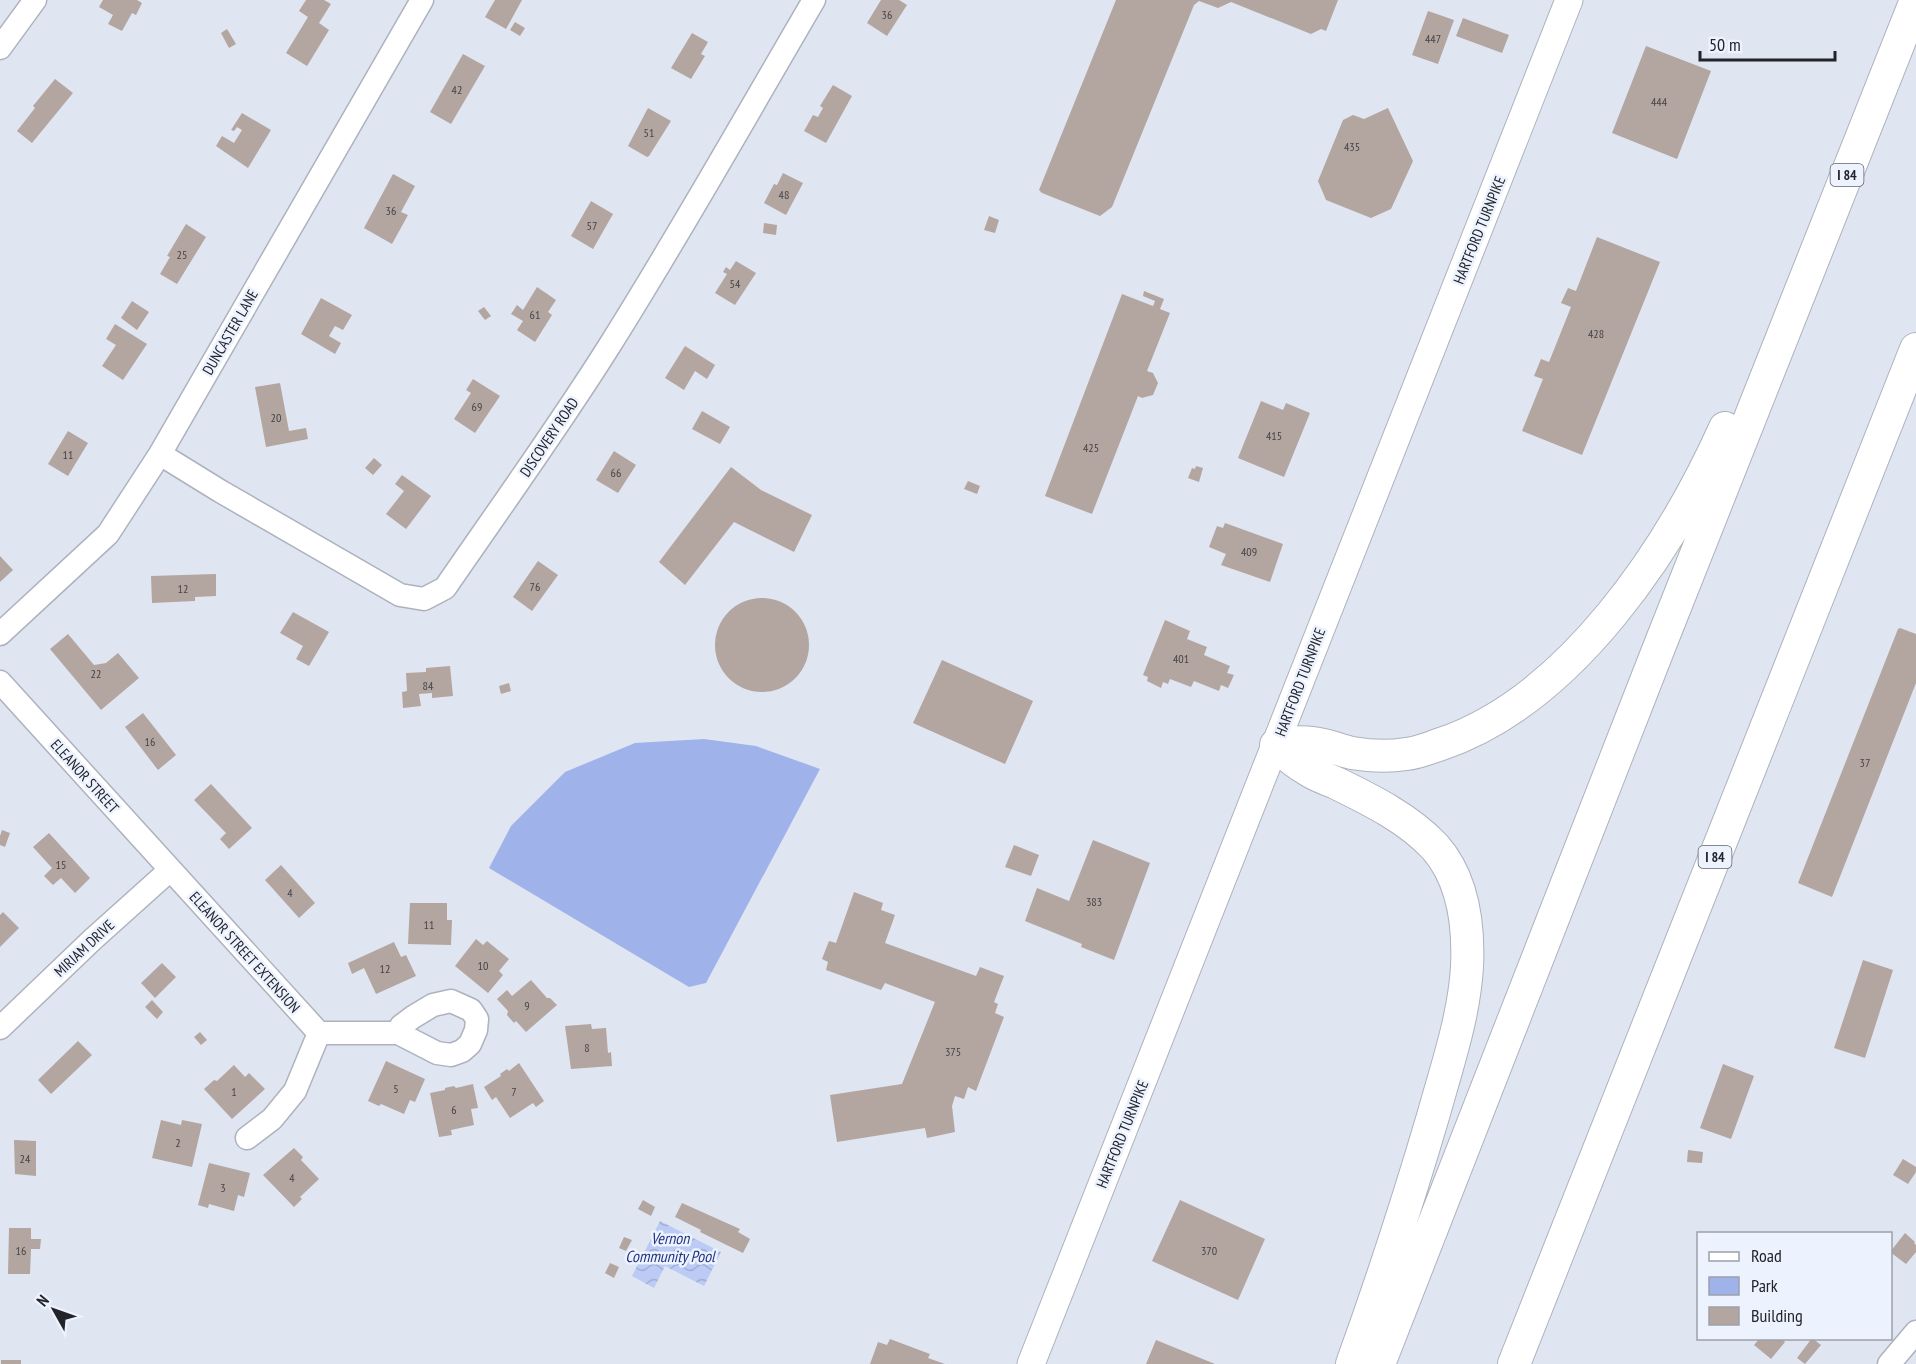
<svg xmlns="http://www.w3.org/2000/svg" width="1916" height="1364" viewBox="0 0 1916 1364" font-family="'PT Sans Narrow',sans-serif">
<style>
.green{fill:#9fb3ea}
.water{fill:url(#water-waves)}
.building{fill:#b3a5a0}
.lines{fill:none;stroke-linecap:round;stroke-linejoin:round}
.minor-casing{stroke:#adb2be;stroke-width:25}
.major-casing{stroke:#adb2be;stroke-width:29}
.highway-casing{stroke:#adb2be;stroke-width:34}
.minor{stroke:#fff;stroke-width:22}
.major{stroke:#fff;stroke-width:27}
.highway{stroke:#fff;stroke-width:32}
.labels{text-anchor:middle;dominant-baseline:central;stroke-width:5;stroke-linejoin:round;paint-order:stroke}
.number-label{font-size:12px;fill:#464447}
.shield{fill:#edf2ff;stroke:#5f6269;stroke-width:1.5}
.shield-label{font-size:14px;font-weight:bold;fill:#222429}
.street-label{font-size:15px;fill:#222429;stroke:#edf2ff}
.water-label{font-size:16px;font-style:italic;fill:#223481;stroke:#edf2ff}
</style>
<defs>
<pattern id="water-waves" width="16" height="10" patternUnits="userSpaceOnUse" patternTransform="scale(1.5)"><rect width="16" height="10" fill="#bccbf5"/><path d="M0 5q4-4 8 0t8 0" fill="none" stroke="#a1aed2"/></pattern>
</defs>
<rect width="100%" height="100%" fill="#e0e5f2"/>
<path class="green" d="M704,739l52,7 64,23 -114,214 -17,4 -200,-119 22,-42 54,-54 70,-29z"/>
<path class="water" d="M660,1221l61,31 -17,34 -39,-20 -11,22 -22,-12z"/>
<path class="building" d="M103,0h34l5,3 -6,12 -4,-2 -10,18 -14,-7 5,-9 -14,-8z
M306,0h18l7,4 -12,19 10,7 -22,36 -21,-13 22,-36 -9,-6z
M495,0h27l-16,29 -21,-12z
M881,0h18l8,5 -20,31 -20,-13z
M1116,0h222l-12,31 -5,-2 -10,5 -80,-32 -13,6 -19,-7 -5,4 -82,202 -12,9 -58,-23 -3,-3z
M1428,11l26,9 -16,44 -26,-9z
M1463,18l46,17 -7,18 -46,-17z
M515,22l10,6 -5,8 -10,-6z
M227,29l9,15 -7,4 -8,-15z
M692,33l16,9 -7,12 4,2 -14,23 -20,-11z
M1646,46l65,25 -34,88 -65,-26z
M463,54l22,12 -34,58 -21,-12z
M55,79l18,14 -41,50 -15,-12 18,-23 -2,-2z
M833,85l19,11 -26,47 -22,-12 9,-16 5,2 5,-9 -3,-2z
M648,108l23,13 -22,35 -2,1 -19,-11z
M1388,108l25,53 -22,48 -20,9 -45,-18 -8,-19 25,-61 10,-5 11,4z
M242,113l29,17 -23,38 -32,-22 6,-10 12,7 8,-13 -5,-3 -3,4 -3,-1z
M783,173l20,10 -17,32 -22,-12 10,-19 3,1z
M393,174l22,12 -14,26 7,3 -16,29 -28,-16z
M591,201l22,13 -20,35 -22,-13z
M989,216l10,4 -4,13 -11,-3z
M764,223l13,2 -1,10 -13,-2z
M186,224l20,13 -29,47 -17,-10 10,-17 -3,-1z
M1597,237l63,25 -78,193 -60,-24 21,-52 -9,-3 7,-17 8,3 22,-55 -10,-4 7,-15 8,3z
M736,261l20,12 -21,32 -20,-12 12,-19 -4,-2 3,-5 4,3z
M537,287l19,13 -8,12 4,3 -17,27 -18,-12 6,-9 -12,-7 6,-9 6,5z
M1144,291l20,8 -4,10 10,4 -23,58 6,2 5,10 -5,12 -11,3 -4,-2 -46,118 -47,-18 77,-202 31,12 2,-5 -12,-5z
M321,298l31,17 -9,15 -8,-4 -6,10 12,7 -6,11 -34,-20z
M132,301l17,11 -12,18 -16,-12z
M484,307l7,9 -6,4 -7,-9z
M115,324l32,20 -24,36 -21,-14 14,-21 -10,-6z
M685,346l30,19 -8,14 -12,-8 -11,19 -19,-12z
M473,379l27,17 -25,37 -21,-14 17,-26 -5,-3z
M280,383l9,48 17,-3 2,11 -42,8 -11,-60z
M1261,401l22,9 3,-7 24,10 -26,64 -46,-19z
M702,411l28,16 -10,17 -28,-15z
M68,431l20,12 -20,33 -20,-12z
M614,451l22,14 -18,28 -22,-13z
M374,458l8,7 -9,10 -8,-7z
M1196,466l7,2 -4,14 -11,-4 4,-10 3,1z
M731,467l30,23 51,25 -18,37 -60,-30 -49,63 -26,-23z
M402,475l29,21 -25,33 -20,-15 18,-23 -9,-7z
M968,481l12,5 -3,8 -13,-5z
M1225,523l58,21 -13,38 -49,-17 5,-11 -17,-7 8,-21 6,2z
M0,556l13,14 -13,12z
M538,561l20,14 -26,36 -19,-14z
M216,574v22l-21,1v4l-43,2 -1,-27z
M715 645a47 47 0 1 1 94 0a47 47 0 1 1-94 0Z
M293,612l36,20 -20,34 -13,-7 7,-13 -23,-13z
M1165,620l25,11 -3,8 20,8 -3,8 26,11 -3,7 7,2 -6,13 -7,-3 -2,6 -25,-10 -3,6 -21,-8 -2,5 -5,-2 -2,6 -14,-7 1,-4 -5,-2z
M1900,628l16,6v49l-84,214 -34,-14 100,-254z
M68,634l26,31 12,-2 12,-10 21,25 -38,32 -51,-61z
M942,660l91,41 -28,63 -92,-41z
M450,666l3,30 -21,2v-5l-13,1 2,12 -18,2 -1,-16 5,-1 -1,-18 20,-1v-4z
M509,683l2,8 -10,3 -2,-8z
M143,713l33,42 -18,15 -33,-43z
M211,784l41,44 -23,21 -9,-10 6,-6 -32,-33z
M2,830l8,3 -5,14 -5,-2v-9z
M49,833l41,45 -15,15 -14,-15 -8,7 -9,-9 8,-8 -19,-21z
M1093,840l57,23 -36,97 -33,-13 1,-3 -57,-23 12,-33 32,13z
M1014,845l25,10 -8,21 -26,-9z
M281,865l34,38 -16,15 -34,-38z
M854,892l29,11 -2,7 14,5 -10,28 91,33 4,-9 24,9 -10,26 4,2 -3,9 9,4 -28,74 -8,-4 -4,12 -9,-3 -3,10 3,26 -28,6 -2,-10 -88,14 -7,-47 72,-11 33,-82 -50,-19 -4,7 -55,-20 2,-8 -6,-3 7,-18 7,2z
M410,903h37v17h5l-1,25 -43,-1z
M3,912l16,16 -19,19v-32z
M476,939l7,6 4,-4 22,18 -10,12 4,4 -15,18 -33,-27z
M394,942l7,15 5,-2 10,21 -40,18 -12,-26 -12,6 -4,-11z
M1863,960l30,10 -28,88 -31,-10z
M162,963l14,14 -21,21 -14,-15z
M531,980l16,18h3l7,7 -31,27 -10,-11 -2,2 -7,-8 1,-4 -11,-12 10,-9 5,6z
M152,1000l11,12 -6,7 -12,-12z
M591,1024l1,5 14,-1 2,25 3,-1 1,14 -41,3 -6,-43z
M200,1032l7,8 -6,5 -7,-8z
M78,1041l14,14 -41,39 -13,-14z
M386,1061l39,18 -10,23 -5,-2 -6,14 -23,-10 -2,2 -11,-5z
M519,1063l25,38 -8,6 -3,-4 -23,15 -14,-21 -4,3 -8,-13 17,-11 -1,-2 7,-5 2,2z
M1723,1064l31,12 -23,63 -31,-11z
M234,1065l11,12 4,-4 16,16 -33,30 -28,-30 10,-9 3,1z
M473,1084l5,24 -7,1 3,16 -23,5 1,5 -13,2 -9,-44 15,-3v-2l9,-2 2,2z
M161,1120l20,5 1,-5 20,4 -10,43 -40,-9z
M14,1140l22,1v35l-21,-2z
M294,1148l9,9 -2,3 18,19 -19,18 2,2 -8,8 -31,-32z
M1688,1150l15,2 -1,11 -15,-1z
M1903,1159l13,8v5l-8,12 -15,-9z
M209,1163l41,10 -6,24 -6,-2 -4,16 -25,-7 -1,4 -10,-3z
M643,1200l12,7 -4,9 -13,-7z
M1180,1200l85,39 -27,61 -86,-39z
M682,1203l58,26 -2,3 12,7 -7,14 -43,-21 1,-2 -26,-13z
M9,1228h22v11h10l-1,10h-9l-1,25h-22z
M1905,1233l10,9 -1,1 2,2v7l-10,12 -16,-12z
M624,1237l8,3 -6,11 -7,-3z
M610,1263l9,4 -5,11 -9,-5z
M1760,1338h21l4,4 -14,17 -17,-14z
M1812,1338l9,7 -16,19 -8,-6z
M890,1339l40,15 -2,4 17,6h-75l8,-22 9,3z
M1156,1340l59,24h-69z
M1,1360h20v4h-20z"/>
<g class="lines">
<defs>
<path id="minor" d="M0,48l35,-48
M160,454l60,37 180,104 24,4 21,-11c55,-80 112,-159 163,-240 72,-114 138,-232 206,-348
M0,634l108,-100 52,-80 262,-454
M0,682l319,351h79l39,20 14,2 11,-4 8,-7 6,-14 1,-11 -6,-9 -20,-9 -18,4 -20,12 -12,9 -3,7
M0,1028l92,-88 78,-70
M247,1138l25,-19 23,-28 24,-58
M1889,1364l27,-32"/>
<path id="major" d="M1031,1364l538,-1364"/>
<path id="highway" d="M1276,745c9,9 20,18 32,25 9,6 19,9 28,13 35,17 73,36 99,64 29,33 34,78 32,120 -3,50 -20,99 -33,146 -25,85 -52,168 -82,251
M1276,745c12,-2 24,-4 36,-2 14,1 26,7 40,10 18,3 36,4 54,1 12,-1 23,-6 35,-10 130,-44 230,-196 284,-316
M1379,1364l281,-719 256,-645
M1514,1364l402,-1015"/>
</defs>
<use href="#minor" class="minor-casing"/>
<use href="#major" class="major-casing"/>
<use href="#highway" class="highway-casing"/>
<use href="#minor" class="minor"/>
<use href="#major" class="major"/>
<use href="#highway" class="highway"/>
</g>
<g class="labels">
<g class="number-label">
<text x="887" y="14">36</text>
<text x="1433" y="38">447</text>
<text x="457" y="89">42</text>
<text x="1659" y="101">444</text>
<text x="649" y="132">51</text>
<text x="1352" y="146">435</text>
<text x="784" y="194">48</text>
<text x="391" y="210">36</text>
<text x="592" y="225">57</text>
<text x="182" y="254">25</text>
<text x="735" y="283">54</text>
<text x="535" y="314">61</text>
<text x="1596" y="333">428</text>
<text x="477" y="406">69</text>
<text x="276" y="417">20</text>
<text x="1274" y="435">415</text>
<text x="1091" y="447">425</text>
<text x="68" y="454">11</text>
<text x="616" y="472">66</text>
<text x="1249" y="551">409</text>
<text x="535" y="586">76</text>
<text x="183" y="588">12</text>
<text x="1181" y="658">401</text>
<text x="96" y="673">22</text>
<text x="428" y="685">84</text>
<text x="150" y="741">16</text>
<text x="1865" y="762">37</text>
<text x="61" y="864">15</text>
<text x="290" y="892">4</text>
<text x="1094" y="901">383</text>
<text x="429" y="924">11</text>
<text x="483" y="965">10</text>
<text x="385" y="968">12</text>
<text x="527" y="1005">9</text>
<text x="587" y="1047">8</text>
<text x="953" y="1051">375</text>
<text x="396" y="1088">5</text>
<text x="234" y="1091">1</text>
<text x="514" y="1091">7</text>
<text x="454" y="1109">6</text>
<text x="178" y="1142">2</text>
<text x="25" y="1158">24</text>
<text x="292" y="1177">4</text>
<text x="223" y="1187">3</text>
<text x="21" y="1250">16</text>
<text x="1209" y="1250">370</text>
</g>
<g class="shield">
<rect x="1830.5" y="164" width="33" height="22" rx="4.5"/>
<rect x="1698.5" y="846" width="33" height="22" rx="4.5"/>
</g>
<g class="shield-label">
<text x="1847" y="175">I 84</text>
<text x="1715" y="857">I 84</text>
</g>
<g class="street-label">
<text transform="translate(1479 230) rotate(-68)">HARTFORD TURNPIKE</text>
<text transform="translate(230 332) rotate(-60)">DUNCASTER LANE</text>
<text transform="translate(549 437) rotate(-56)">DISCOVERY ROAD</text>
<text transform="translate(1300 682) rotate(-69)">HARTFORD TURNPIKE</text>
<text transform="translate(85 776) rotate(48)">ELEANOR STREET</text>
<text transform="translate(84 948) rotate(-43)">MIRIAM DRIVE</text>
<text transform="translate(245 952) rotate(48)">ELEANOR STREET EXTENSION</text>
<text transform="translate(1122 1134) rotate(-68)">HARTFORD TURNPIKE</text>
</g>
<g class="water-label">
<text x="670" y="1238">Vernon<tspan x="670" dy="18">Community Pool</tspan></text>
</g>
</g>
<rect x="1697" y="1232" width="195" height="108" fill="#edf2ff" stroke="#9ca0a9" stroke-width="1.5"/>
<rect x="1709" y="1252" width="30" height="9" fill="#ffffff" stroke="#9ca0a9" stroke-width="1.5"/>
<text x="1751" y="1262" font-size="18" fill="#222429">Road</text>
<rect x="1709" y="1277" width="30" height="18" fill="#9fb3ea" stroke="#9ca0a9" stroke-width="1.5"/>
<text x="1751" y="1292" font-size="18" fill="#222429">Park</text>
<rect x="1709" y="1307" width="30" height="18" fill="#b3a5a0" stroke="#9ca0a9" stroke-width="1.5"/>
<text x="1751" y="1322" font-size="18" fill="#222429">Building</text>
<g transform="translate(54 1310) rotate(310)" stroke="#edf2ff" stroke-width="4.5" paint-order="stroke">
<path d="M0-4.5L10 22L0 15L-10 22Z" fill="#222429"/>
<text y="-9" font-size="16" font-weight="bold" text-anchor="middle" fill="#222429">N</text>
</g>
<path d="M1700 51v9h135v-9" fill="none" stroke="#222429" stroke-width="3"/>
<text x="1709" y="51" font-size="18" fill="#222429" stroke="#edf2ff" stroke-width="4.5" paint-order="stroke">50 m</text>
</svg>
